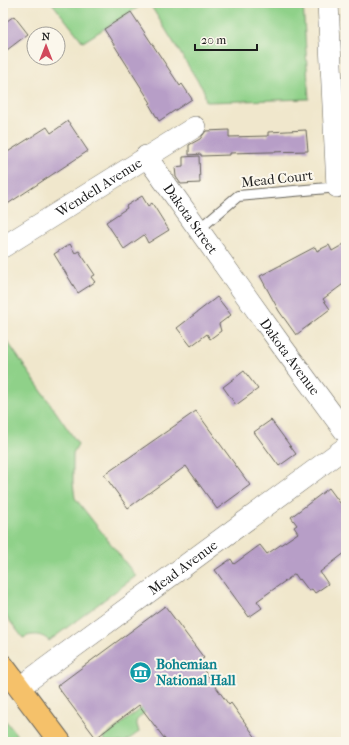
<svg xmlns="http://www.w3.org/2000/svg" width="349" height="745" viewBox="0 0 349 745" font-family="'IM FELL French Canon',serif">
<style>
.green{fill:#8fd189;stroke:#567652}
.building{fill:#b79ec7}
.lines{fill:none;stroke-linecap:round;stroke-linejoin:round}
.service-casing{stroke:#66635a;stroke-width:12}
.minor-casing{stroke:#66635a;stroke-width:22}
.primary-casing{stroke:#66635a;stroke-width:24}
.service{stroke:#fff;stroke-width:10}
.minor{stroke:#fff;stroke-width:21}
.primary{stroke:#f5c16b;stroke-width:22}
.labels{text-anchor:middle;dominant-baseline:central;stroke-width:4;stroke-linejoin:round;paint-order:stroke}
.street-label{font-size:14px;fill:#1c1c1c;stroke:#fbf7ec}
.culture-label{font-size:14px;font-weight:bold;fill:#0d838f;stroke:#fbf7ec;text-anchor:start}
</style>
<rect width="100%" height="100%" fill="#fbf7ec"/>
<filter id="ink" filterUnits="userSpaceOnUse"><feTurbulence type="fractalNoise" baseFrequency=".025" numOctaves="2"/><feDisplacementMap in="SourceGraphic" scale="8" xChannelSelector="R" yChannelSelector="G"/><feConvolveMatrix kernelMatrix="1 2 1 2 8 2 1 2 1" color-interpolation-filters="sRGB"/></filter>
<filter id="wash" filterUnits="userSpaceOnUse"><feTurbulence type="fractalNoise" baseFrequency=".012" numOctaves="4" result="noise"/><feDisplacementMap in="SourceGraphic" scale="16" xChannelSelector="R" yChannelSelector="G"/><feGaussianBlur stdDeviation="0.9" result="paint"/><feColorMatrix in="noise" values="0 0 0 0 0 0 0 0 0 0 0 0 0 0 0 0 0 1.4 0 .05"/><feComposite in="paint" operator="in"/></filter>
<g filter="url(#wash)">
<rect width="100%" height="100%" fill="#f0e7cc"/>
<path class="green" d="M52,3h93l-62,39z
M149,3h154l6,96 -103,3 -2,-11z
M3,335l75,109 -5,9v30l2,15 61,78 -87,65c-6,-7 -18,-8 -26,-3l-20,-26z
M143,707l3,4 -10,10 3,11 -14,10h-19l-3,-4z
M3,717l19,25h-19z"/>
<g id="blocks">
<path class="building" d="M131,12l49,74 2,-2 10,15 -33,22 -10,-17 2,-1 -47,-74z
M14,16l14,18 -25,19v-29z
M68,121l20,30 -85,56v-52l44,-28 4,6z
M229,130v7l39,-1v-4l38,-2 2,21 -78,2v2l-29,1v-2l-12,1v-10l11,-6 6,-8z
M199,156l1,27 -19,1 -5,-7 -1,-10 8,-1v-9z
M142,196l6,10 4,-3 17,27 -21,13 -4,-8 -20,14 -18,-27 21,-14 -1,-2z
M346,243v39l-23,17 7,10 -34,26 -17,-24 -19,-35 55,-29 2,4 12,-6 3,6z
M70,244l5,9 4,-2 16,24 -4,2 4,5 -17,11 -24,-39z
M217,297l14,18 -12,9 2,7 -11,8 -3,-5 -16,12 -14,-18z
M244,371l14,18 -22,16 -13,-18z
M196,411l54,74 -33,24 -31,-43 -58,42 -24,-33z
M271,420l25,34 -17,12 -25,-34z
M329,488l17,23v41l-26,20 8,12 -13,9 -3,-4 -3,2 -9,-12 -1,1 -4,-6 -38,27 5,7 -13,9 -34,-47 16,-11 3,5 26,-19 7,9 31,-21 -4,-6 3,-2 -6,-8z
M165,606l39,52 -6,4 31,43 2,-2 28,39h-92l-28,-37 -43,33 -39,-52z"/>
</g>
</g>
<g filter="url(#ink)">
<use href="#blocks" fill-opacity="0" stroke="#66635a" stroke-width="1"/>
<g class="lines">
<defs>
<path id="service" d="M198,230l40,-34 101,-9"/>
<g id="minor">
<path d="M328,3l9,184"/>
<path id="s1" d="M146,156l138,193 62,84"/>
<path id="s2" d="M3,247l192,-120"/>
<path id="s3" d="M20,687l326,-240"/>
</g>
<path id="primary" d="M3,666l57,76"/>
</defs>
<use href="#service" class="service-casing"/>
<use href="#minor" class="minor-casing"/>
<use href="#primary" class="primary-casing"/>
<use href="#service" class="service"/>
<use href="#minor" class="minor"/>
<use href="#primary" class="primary"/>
</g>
</g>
<defs>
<symbol id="museum-disc" viewBox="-11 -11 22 22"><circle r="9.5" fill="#0f9aa8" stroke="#fbf7ec"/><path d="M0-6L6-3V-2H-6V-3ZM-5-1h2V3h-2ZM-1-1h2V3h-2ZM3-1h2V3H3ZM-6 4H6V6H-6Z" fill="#fff"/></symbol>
</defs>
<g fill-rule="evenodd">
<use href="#museum-disc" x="128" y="660" width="25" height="25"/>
</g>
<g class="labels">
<g class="street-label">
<text transform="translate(277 179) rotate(-6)">Mead Court</text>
<text stroke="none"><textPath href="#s2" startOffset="113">Wendell Avenue</textPath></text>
<text stroke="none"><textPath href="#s1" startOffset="77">Dakota Street</textPath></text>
<text stroke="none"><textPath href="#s1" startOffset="247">Dakota Avenue</textPath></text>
<text stroke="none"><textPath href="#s3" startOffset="202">Mead Avenue</textPath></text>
</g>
<g class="culture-label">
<text x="156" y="664">Bohemian<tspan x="156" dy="16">National Hall</tspan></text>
</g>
</g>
<rect width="349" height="745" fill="none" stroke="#fbf7ec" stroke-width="16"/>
<g transform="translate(46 46)"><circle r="19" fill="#fbf7ec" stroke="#a29f99"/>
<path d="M0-3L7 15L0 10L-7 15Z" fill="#d1495b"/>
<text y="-6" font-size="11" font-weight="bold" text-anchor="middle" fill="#1c1c1c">N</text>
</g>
<path d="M195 44v6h62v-6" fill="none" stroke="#1c1c1c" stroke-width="2"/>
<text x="201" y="44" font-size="12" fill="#1c1c1c" stroke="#fbf7ec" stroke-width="3" paint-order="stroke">20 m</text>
</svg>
